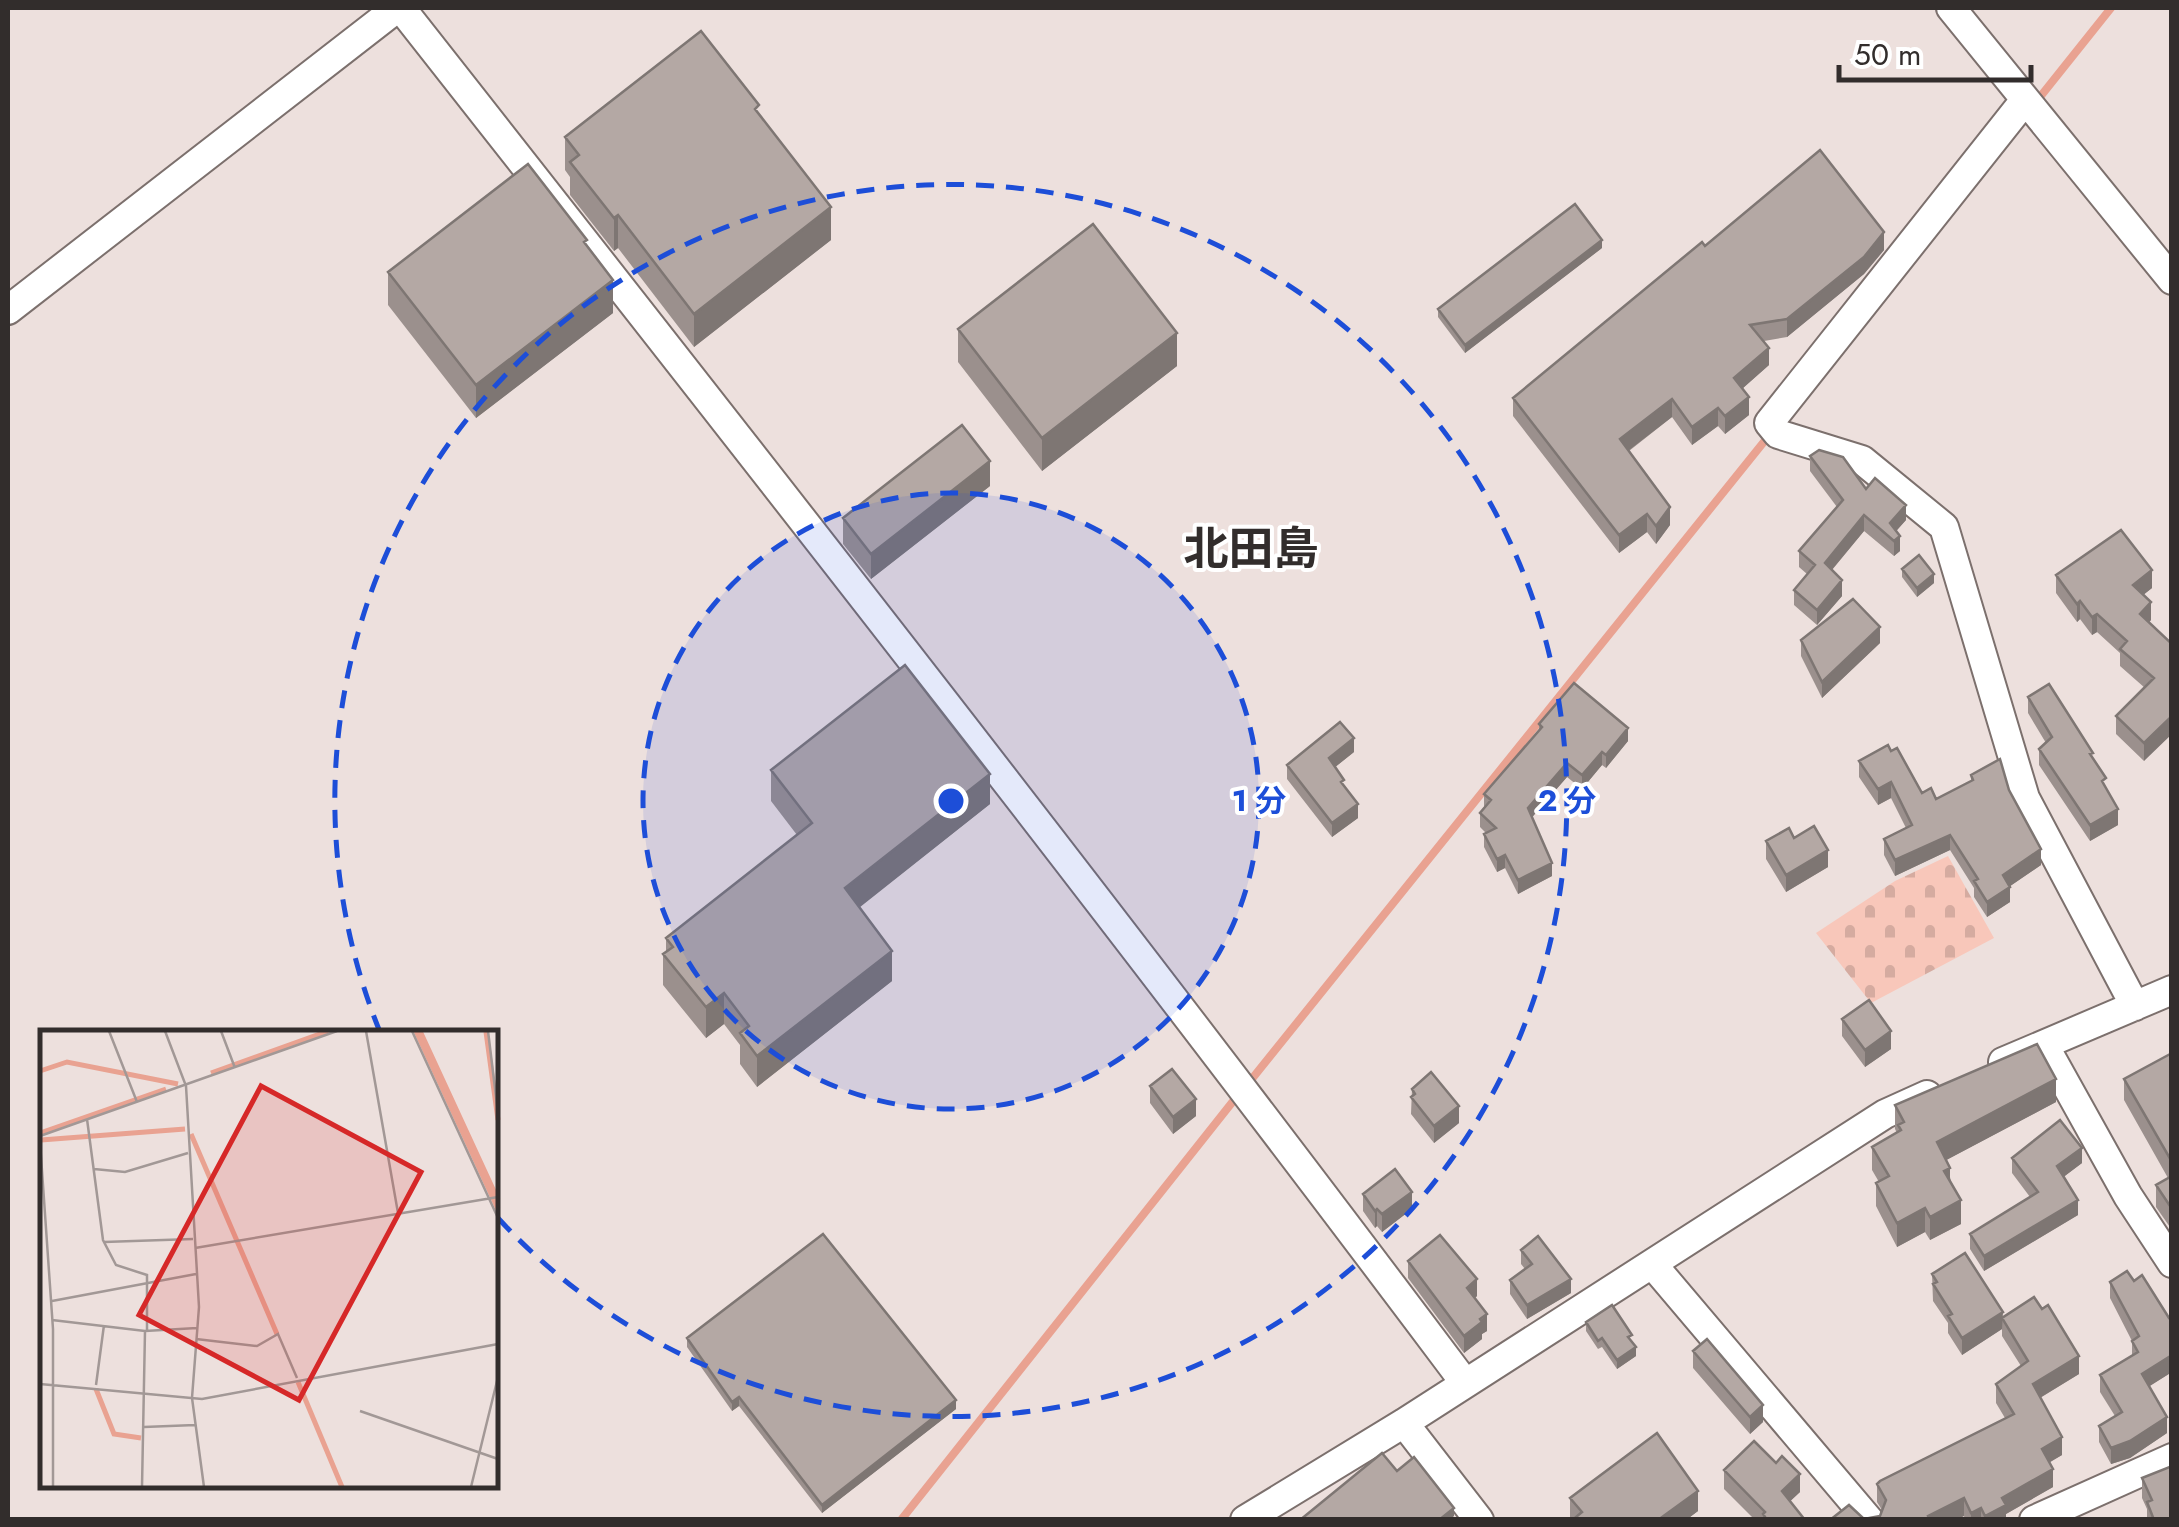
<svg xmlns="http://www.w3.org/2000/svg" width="2179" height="1527" viewBox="0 0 2179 1527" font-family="Jost,'Noto Sans JP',sans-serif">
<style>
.cemetery{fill:url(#cemetery-stones)}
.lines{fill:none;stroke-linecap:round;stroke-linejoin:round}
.stream{stroke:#e9a291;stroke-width:8}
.minor-casing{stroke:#7c706d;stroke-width:32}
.minor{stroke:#fff;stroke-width:28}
.wall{fill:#9b908d}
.shaded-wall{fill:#7e7673}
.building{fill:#b4a8a4;stroke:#7e7673;stroke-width:2.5}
.ring{fill:none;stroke:#1d4ed8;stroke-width:5;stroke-dasharray:18 12}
.labels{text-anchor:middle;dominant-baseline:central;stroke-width:8;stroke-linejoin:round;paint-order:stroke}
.quarter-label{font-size:45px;font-weight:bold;fill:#322d2c;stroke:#fff}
.inset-river{fill:none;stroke:#e9a291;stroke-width:5}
.inset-road{fill:none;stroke:#a29896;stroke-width:2.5}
.view{fill:#d62828;fill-opacity:0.15;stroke:#d62828;stroke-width:5}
.inset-edge{fill:none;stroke:#322d2c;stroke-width:5}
.centre{fill:#1d4ed8;stroke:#fff;stroke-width:5}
.ring-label{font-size:30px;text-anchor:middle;font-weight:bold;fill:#1d4ed8;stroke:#fff;stroke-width:8;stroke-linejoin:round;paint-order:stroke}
</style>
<defs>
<pattern id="cemetery-stones" width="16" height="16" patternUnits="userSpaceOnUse" patternTransform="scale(2.5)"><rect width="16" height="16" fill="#f8c7ba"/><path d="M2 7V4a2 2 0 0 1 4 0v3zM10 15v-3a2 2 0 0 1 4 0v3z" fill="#d5aba0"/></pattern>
</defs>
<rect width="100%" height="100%" fill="#ede0dd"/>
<path class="cemetery" d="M1948,856l46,82 -123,65 -55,-70 79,-52z"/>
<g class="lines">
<path class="stream" d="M2036,102l75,-94
M1247,1085l524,-652
M901,1520l337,-425"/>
<defs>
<path id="minor" d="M401,8c358,455 716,911 1064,1375
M1951,8l221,272
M2025,100l-256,323 9,11 84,26 82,67 81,271 110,208
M8,310l389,-302
M2044,1045l84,151 44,67
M2003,1062l169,-72
M1653,1265l216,255
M1404,1423l75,97
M1245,1520l159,-97 481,-309 42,-19
M2034,1520l138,-62"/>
</defs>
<use href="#minor" class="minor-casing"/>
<use href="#minor" class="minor"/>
</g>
<path class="wall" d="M759,114l72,126 -137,107 -76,-99 -4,3 -44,-56v-18l-5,-7v-33z
M587,246l26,67 -137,105 -88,-113v-33z
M1705,246l179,4 -20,24 -77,63 -23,4 5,24 -26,23 6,27 -24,19 -7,-8 -26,19 -20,-28 -43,34 41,74 -14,19 -9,-12 -28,21 -106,-137v-18z
M1602,248l-137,105 -27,-36v-8z
M958,329l219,37 -135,105 -84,-109z
M1810,456l56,33 40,31 -10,11 4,20 -6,5 -30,-25 -32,39 10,26 -25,29 -23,-20v-15l13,-16 -8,-7v-16l38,-44 -27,-36z
M990,486l-119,93 -28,-35v-26z
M1902,569l32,14 -17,14 -15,-20z
M2056,575l96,13 -9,7 8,25 -2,2 23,22 -28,117 -28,-27v-18l29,-28 -25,-22v-13l-23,-21 -5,3 -12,-16 -3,3 -21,-29z
M1801,640l79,3 -58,55 -21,-42z
M2028,697l65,61 13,30 12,37 -28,16 -51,-76v-16l7,-6 -18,-30z
M1539,724l89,17 -22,27 -4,-3 -20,24 -15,-12 -35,40 20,59 -34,18 -13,-26 -8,4 -13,-25v-13l2,-1 -6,-6v-14l4,-6v-13l55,-63z
M1354,752l-19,15 23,51 -26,19 -45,-58v-14z
M1859,761l77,38 35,-18v-6l38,15 32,75 -31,21v16l-23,15 -13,-20v-9l-24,-38 -55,26 -11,-21v-16l22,-11 -15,-30 -13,7 -19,-28z
M771,770l219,34 -131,103 33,74 -135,106 -17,-23v-19l-16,-21 -18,14 -43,-53v-31l3,-2v-14l131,-103 -26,-34z
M1794,838l34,29 -42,25 -20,-33v-18z
M1842,1019l49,30 -26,18 -23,-31z
M2172,1053v177l-16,-23v-22l12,-7 -44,-78v-21z
M1150,1086l46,30 -23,18 -23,-31z
M1412,1089l47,34 -25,20 -23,-29z
M2056,1102l-110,58 15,64 -31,16 -5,-8 -28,15 -21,-41v-23l3,-1 -7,-12v-23l25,-14 -2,-4v-24z
M2012,1158l70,5 -19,14 15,38 -94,56 -14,-22v-15l60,-37 -18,-24z
M1363,1194l49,15 -30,23 -5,-6 -2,2 -12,-17z
M1521,1250l50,43 -44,26 -17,-25v-14l15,-11 -4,-5z
M1408,1261l69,35 -2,2 12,33 -5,3v5l-18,14 -56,-75z
M1932,1274l71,43 76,57 -39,24 22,57 -13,7 4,25 -47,27v6h-41l-1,-4 -100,3 16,-3 2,-6 -5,-8v-18l128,-66 -9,-15v-19l25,-18 -19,-30v-7l-40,26 -14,-22v-10l-15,-22z
M2110,1282l62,90 -23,14 18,47 -37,25 -19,6 -12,-22v-16l16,-10 -15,-24v-17l32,-19v-15l-22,-43z
M1586,1322l46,20 4,14 -19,13 -15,-22 -4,2 -12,-18z
M687,1338l269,71 -134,104 -83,-107 -7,5 -45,-64z
M1693,1351l70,71 -13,12 -57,-66z
M1776,1463l24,29 -10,9 15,19h-50l-31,-31v-19z
M2142,1478l30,42h-25v-11l-5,-11z
M1570,1498l128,13 -12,9h-115l-1,-2z"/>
<path class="shaded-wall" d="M831,207v33l-137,107v-33z
M618,215v33l-4,3v-33z
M1884,232v18l-20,24 -77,63v-18z
M1602,240v8l-137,105v-8z
M613,280v33l-137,105v-33z
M1177,333v33l-135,105v-33z
M1769,348v17l-35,31v-18z
M1749,397v18l-24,19v-18z
M1672,399v18l-52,40v-18z
M1718,408v18l-26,19v-18z
M990,461v25l-119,93v-25z
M1906,505v15l-16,18v-15z
M1670,507v18l-14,19v-18z
M1647,514v18l-28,21v-18z
M1864,515v16l-39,47v-15z
M1900,536v15l-6,5v-15z
M2152,570v18l-19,15v-18z
M1934,574v9l-17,14v-9z
M1842,580v16l-25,29v-15z
M2080,601v18l-3,3v-18z
M2151,602v18l-11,12v-18z
M2097,614v18l-5,3v-18z
M1880,627v16l-58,55v-16z
M2172,716v18l-28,27v-18z
M1628,728v13l-22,27v-13z
M1354,738v14l-25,20v-14z
M1602,752v13l-20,24v-14z
M1567,763v14l-39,45v-14z
M990,774v30l-145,115v-31z
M1891,782v16l-13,7v-16z
M1358,804v14l-26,19v-14z
M2118,809v16l-28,16v-16z
M1950,835v15l-55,26v-16z
M2041,849v16l-38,26v-16z
M1828,850v17l-42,25v-17z
M1505,855v13l-8,4v-13z
M1552,863v13l-34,18v-14z
M2010,887v15l-23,15v-15z
M892,951v30l-135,106v-31z
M724,993v31l-18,14v-31z
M1891,1031v18l-26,18v-17z
M2056,1079v23l-119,63v-23z
M1196,1099v17l-23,18v-17z
M1459,1106v17l-25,20v-17z
M2082,1148v15l-25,19v-16z
M1950,1168v23l-6,-20z
M1412,1192v17l-30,23v-18z
M1961,1200v24l-31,16v-23z
M2078,1200v15l-94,56v-15z
M1925,1208v24l-28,15v-24z
M1377,1209v17l-2,2v-17z
M1477,1279v17l-10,9v-17z
M1571,1279v14l-44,26v-14z
M2003,1312l-1,17 -40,26v-17z
M1487,1314v17l-5,3v5l-18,14v-17z
M1636,1347v9l-19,13v-9z
M2172,1355v17l-30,19v-17z
M2079,1356v18l-46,28v-18z
M739,1397v9l-7,5v-9z
M956,1400v9l-134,104v-8z
M1763,1405v17l-13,12v-17z
M2167,1417v16l-37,25 -19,6v-16z
M2062,1437v18l-20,12v-18z
M2053,1469v18l-47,27v6h-21v-4l17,-18z
M1800,1474v18l-18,17v-18z
M1698,1491v20l-12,9h-28z
M1964,1498v18l-7,4h-29v-4z
M1454,1508v8l-4,4h-11z
M1981,1508v12h-10v-7z"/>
<path class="building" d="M701,31l58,74 -4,4 76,98 -137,107 -76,-99 -4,3 -44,-56 9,-7 -14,-18z
M1820,150l64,82 -20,25 -77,62 -37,6 19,23 -35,30 15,19 -24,19 -7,-8 -26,19 -20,-28 -52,40 50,68 -14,19 -9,-12 -28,21 -106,-137 189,-156 3,4z
M528,164l59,76 -3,2 29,38 -137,105 -88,-113z
M1575,204l27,36 -137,105 -27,-36z
M1093,224l84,109 -135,105 -84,-109z
M962,425l28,36 -119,93 -28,-36z
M1819,450l24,7 23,32 9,-11 31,27 -16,18 10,13 -6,5 -30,-26 -39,48 17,17 -25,30 -23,-20 21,-25 -16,-14 44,-51 -33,-44z
M2121,530l31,40 -19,15 18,17 -11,12 32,30v72l-28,27 -28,-27 38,-38 -34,-29 7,-8 -30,-27 -5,3 -12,-16 -3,3 -21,-29z
M1919,555l15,19 -17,14 -15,-19z
M1853,599l27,28 -58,55 -21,-42z
M905,665l85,109 -145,114 47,63 -135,105 -17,-23 9,-7 -25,-33 -18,14 -43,-53 10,-7 -7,-9 146,-115 -41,-53z
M1574,683l54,45 -22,27 -4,-3 -20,23 -15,-12 -39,45 24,55 -34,17 -13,-25 -8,4 -13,-25 12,-6 -16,-15 11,-13 -7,-6 58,-67 -3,-3z
M2049,684l44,69 -3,1 16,24 -4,3 16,28 -28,16 -51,-76 13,-12 -24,-40z
M1340,722l14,16 -25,20 15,22 -3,2 17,22 -26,19 -45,-58z
M1888,745l3,6 6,-3 25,45 9,-5 5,11 37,-19 -2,-5 29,-16 9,31 32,59 -38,26 7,12 -23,15 -13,-21 4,-2 -28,-44 -55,25 -11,-21 28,-14 -21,-43 -13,7 -19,-28z
M1814,826l14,24 -42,25 -20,-34 23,-13 5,10z
M1869,1000l22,31 -26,19 -23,-31z
M2037,1044l19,35 -119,63 13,26 -6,3 17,29 -31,17 -5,-9 -28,15 -21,-40 13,-7 -17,-29 29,-17 -3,-5 6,-3 -9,-17z
M2172,1053v109l-48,-83z
M1172,1069l24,30 -23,18 -23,-31z
M1431,1072l28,34 -25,20 -23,-29 4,-3 -3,-5z
M2060,1120l22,28 -25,18 21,34 -94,56 -14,-22 68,-42 -26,-34z
M1395,1169l17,23 -30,22 -5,-5 -2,2 -12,-17z
M2172,1176v33l-16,-24z
M823,1234l133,166 -134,105 -83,-108 -7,5 -45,-64z
M1440,1235l37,44 -10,9 20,26 -7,5 2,3 -18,14 -56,-75z
M1538,1236l33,43 -44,26 -17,-25 22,-16 -11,-14z
M1965,1253l38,59 -41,26 -14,-22 4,-2 -19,-30 4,-2 -5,-8z
M2127,1271l7,10 8,-6 27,43 3,-1v38l-30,19 25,43 -37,24 -19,7 -12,-22 23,-14 -22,-37 38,-23 -6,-11 7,-5 -29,-54z
M2034,1297l8,12 6,-4 31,51 -46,28 29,53 -20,12 11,20 -51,29 4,7 -21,11 -4,-8 -10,5 -7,-15 -36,18 2,4h-100l19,-15 15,14 16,-3 6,-16 -9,-16 3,-3 134,-67 -18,-30 32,-23 -26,-43z
M1612,1305l20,30 -4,2 8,10 -19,13 -15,-22 -4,3 -12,-19z
M1707,1339l56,66 -13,12 -57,-66z
M1657,1433l41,58 -40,29h-80l-2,-3 6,-5 -12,-14z
M1754,1441l22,22 6,-7 18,18 -18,17 23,29h-38l-4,-6 2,-2 -41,-42z
M1382,1453l15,18 17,-14 40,51 -15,12h-139z
M2172,1466v54h-18l-7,-18 5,-2 -10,-22z"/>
<circle cx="951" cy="801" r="308" fill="#1d4ed8" fill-opacity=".12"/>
<g class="ring">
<circle cx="951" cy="801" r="308"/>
<path d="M380 1032A616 616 0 1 1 497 1217"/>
</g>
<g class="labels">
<g class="quarter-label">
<text x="1251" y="548">北田島</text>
</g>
</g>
<g transform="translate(40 1030)">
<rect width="458" height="458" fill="#ede0dd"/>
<path class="inset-river" d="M376,1l82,178M380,1l78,169M446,2l12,88M0,41l27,-9 111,22M171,43l117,-42M0,103l126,-44M151,104l86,200M1,110l144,-11M258,352l44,105M56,359l18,45 27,4"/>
<path class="inset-road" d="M69,1l28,71M125,1l21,55 13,221 -7,91 12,89M181,1l14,37M326,1l32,182M372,1l86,187M448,1l10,82M47,89l16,121 13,25 31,10v56M0,106l297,-105M0,112l13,187v158M54,139l31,3 63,-19M64,212l89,-3M155,218l303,-51M12,271l144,-27M12,290l93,11 52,-3M156,309l61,7 21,-12 19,44M0,354l162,15 296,-55M56,355l8,-60M320,381l138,48M104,397l51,-2M102,457l3,-156M431,457l27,-110"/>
<path class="view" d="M221,56l160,86 -122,228 -160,-85z"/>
<rect width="458" height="458" class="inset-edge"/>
</g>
<circle cx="951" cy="801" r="15" class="centre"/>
<g class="ring-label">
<text x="1259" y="811">1 分</text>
<text x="1567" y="811">2 分</text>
</g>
<rect width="2179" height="1527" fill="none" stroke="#322d2c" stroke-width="20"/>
<path d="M1839 65v15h192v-15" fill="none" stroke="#322d2c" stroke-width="5"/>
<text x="1854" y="65" font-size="30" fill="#322d2c" stroke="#ffffff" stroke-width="8" paint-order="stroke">50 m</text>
</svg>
